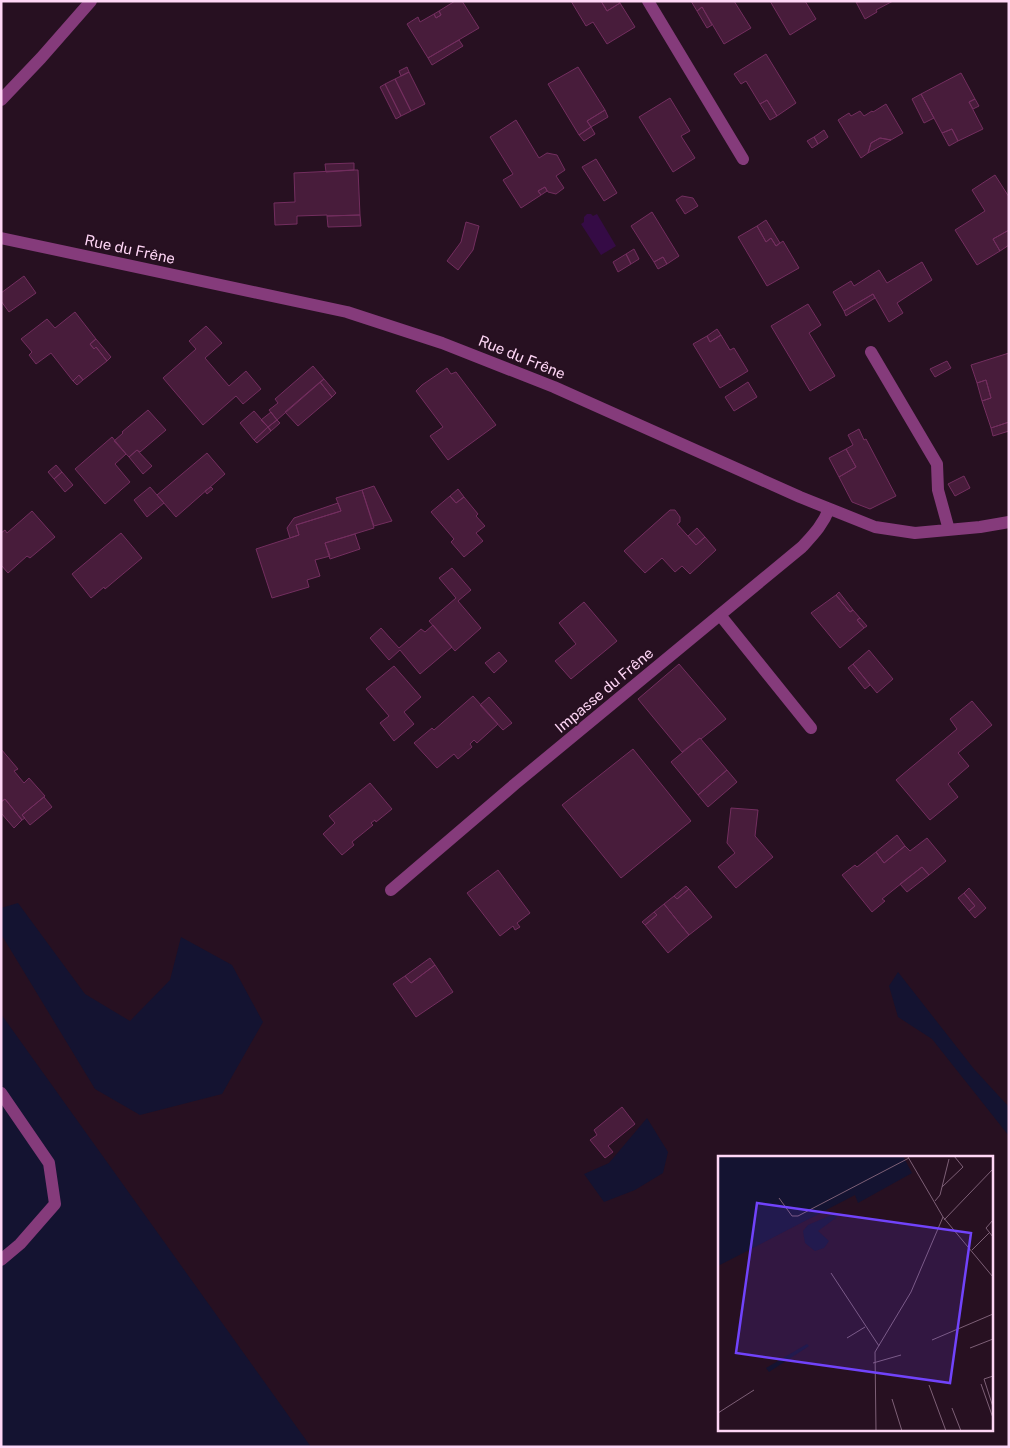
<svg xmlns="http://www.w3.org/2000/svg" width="1010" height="1448" viewBox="0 0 1010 1448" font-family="'Public Sans',sans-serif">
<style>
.green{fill:#141331}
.water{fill:#350b45}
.building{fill:#481c3b;stroke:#732e5f}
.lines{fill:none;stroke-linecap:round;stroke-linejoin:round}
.minor{stroke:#853b7b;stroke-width:12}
.labels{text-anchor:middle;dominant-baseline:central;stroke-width:4;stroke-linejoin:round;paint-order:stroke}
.street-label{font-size:15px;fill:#ffd6f6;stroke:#271021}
.inset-road{fill:none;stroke:#7d5f76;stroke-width:1}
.view{fill:#7143fb;fill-opacity:0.15;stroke:#7143fb;stroke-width:2.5}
.inset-edge{fill:none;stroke:#ffd6f6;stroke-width:2.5}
</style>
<rect width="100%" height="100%" fill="#271021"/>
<path class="green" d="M18,903l67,91 45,27 40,-41 11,-43 51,28 31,57 -41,72 -82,21 -45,-26 -94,-155v-26z
M898,972l76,97 35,38v29l-77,-97 -34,-22 -9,-31z
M1,1014l310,433h-310z
M647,1118l21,34 -5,21 -28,17 -31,12 -20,-28 25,-11z"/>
<path class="water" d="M587,214h4l2,2 4,-2 19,32 -15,9 -20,-31 3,-2v-5z"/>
<path class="building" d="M455,1h7l17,27 -51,30 -21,-34 11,-7 2,5 14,-8 2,4 5,-3 -2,-4z
M571,1h30l6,10 13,-8 15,24 -28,17 -14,-22 -7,4z
M601,1h18l1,2 -13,8z
M691,1h43l17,27 -27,16 -22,-37 -5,4z
M770,1h35l11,18 -26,16z
M893,1l-17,9 1,2 -12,7 -9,-17z
M702,7l10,18 -5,3 -10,-17z
M439,11l2,4 -5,3 -2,-4z
M459,40l4,6 -31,19 -4,-7z
M766,54l30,49 -19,13 -10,-16 -7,4 -14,-23 -5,3 -7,-10z
M407,67l2,5 -8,4 -2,-5z
M578,67l27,43 -18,11 4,6 -12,8 -31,-51z
M409,72l16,32 -14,7 -16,-32z
M961,73l14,26 -6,3 14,27 -25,12 -6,-12 -10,4 -21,-39z
M395,79l16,32 -10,5 -16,-32z
M385,84l16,32 -5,3 -16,-32z
M921,94l13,24 -10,5 -12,-24z
M670,98l20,33 -9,5 14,22 -22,14 -34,-55z
M975,99l4,7 -6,3 -4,-7z
M767,100l10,16 -7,4 -10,-16z
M886,104l17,29 -12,7 -11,-2 -9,5 -3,10 -7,5 -23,-38 11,-7 2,3 9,-5 4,5 8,-5 1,1z
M605,110l3,7 -17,10 -4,-6z
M516,120l23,38 8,-5 10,2 8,15 -9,6 8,12 -8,6 -8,-2 -3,-5 -7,4 3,4 -20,13 -18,-28 10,-6 -23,-37z
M591,127l4,7 -11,7 -5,-6z
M952,129l6,12 -9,5 -7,-13z
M824,130l4,7 -10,7 -4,-7z
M814,137l4,7 -6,4 -5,-7z
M880,138l11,2 -23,13 3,-10z
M596,159l21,34 -13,8 -22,-34z
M354,163v7l-28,2 -1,-8z
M354,170h4l2,45 -33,1v-1l-30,1v8l-22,1 -1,-22 21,-1 -1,-29z
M995,175l14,22v33l-16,9 7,12 -23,14 -22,-35 30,-19 -13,-21z
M545,187l2,4 -6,4 -3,-4z
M682,196l11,2 5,8 -13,8 -9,-14z
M652,212l27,44 -12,8 -4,-7 -9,5 -23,-36z
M360,215l1,11 -33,1 -1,-11z
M766,220l14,23 -4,3 -5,-8 -5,4 -9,-16z
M466,222l13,4 -6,24 -15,20 -11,-9 14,-19z
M757,226l9,16 5,-4 5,8 7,-5 16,27 -32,18 -29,-49z
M1009,230v15l-9,6 -7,-12z
M634,249l5,10 -8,5 -5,-10z
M626,254l5,10 -13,8 -5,-10z
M663,257l4,7 -9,5 -4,-7z
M922,262l10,18 -35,23 6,10 -14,9 -16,-28 -29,17 -11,-19 18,-11 3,5 25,-16 8,13z
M24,276l12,17 -27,19 -8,-11v-8z
M873,294l2,4 -29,18 -2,-5z
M808,304l13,21 -12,8 26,43 -25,15 -39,-65z
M75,312l21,27 -6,5 4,5 2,-2 11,14 -24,19 -4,-5 -6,6 -22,-28 -15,11 -7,-9 3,-3 -11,-13 26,-20 8,9z
M206,326l16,17 -17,15 24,28 17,-15 15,18 -18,15 -7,-8 -33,29 -40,-47 33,-29 -7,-8z
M717,329l4,6 -11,7 -3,-6z
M721,335l9,15 4,-2 14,23 -28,17 -27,-44 14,-8 3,6z
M96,339l15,18 -4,4 -11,-14 -2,2 -4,-5z
M1009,353v69l-18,6 -9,-27 9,-3 -5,-18 -9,3 -6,-18z
M947,361l4,7 -16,9 -5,-8z
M313,366l11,13 -47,41 -8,-10 9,-7 -3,-4z
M447,368l4,6 5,-2 40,53 -48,35 -18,-24 13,-9 -27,-36 6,-6z
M79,375l4,5 -6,5 -4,-4z
M324,379l12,14 -4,4 -12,-15z
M986,380l5,18 -9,3 -5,-18z
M320,382l12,15 -34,29 -13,-14z
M748,382l9,15 -23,14 -9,-14z
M148,410l18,20 -26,22 -3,-2 -8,7 -15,-16 9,-8 -1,-1z
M254,411l14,16 -14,13 -14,-17z
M271,412l6,8 -9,7 -7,-7z
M277,420l3,3 -9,8 -3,-4z
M1009,422v9l-16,5 -2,-8z
M268,427l3,4 -14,12 -3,-3z
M859,429l5,11 2,-1 30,57 -26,13 -18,-7 -13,-25 17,-10 -10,-18 7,-4 -5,-10z
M112,437l14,17 -11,10 15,18 -25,22 -30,-35z
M846,449l10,18 -17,10 -10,-19z
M137,450l15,16 -9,8 -14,-17z
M207,453l18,21 -49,43 -19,-22z
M56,465l6,7 -8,7 -6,-7z
M62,472l11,13 -8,7 -11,-13z
M964,476l6,12 -15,8 -7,-12z
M374,486l18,35 -18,5 -12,-36z
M150,487l14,16 -17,14 -13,-17z
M211,487l2,2 -6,5 -2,-3z
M458,489l6,8 -8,6 -6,-7z
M362,490l12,38 -49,15 5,13 -15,4 5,16 -13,4 2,7 -37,11 -16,-49 43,-14 -3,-10 45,-14 -5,-13z
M450,496l6,7 8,-6 14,17 -2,2 9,10 -9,7 7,8 -19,16 -13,-15 3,-3 -23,-27z
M338,503l3,8 -45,14 3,10 -9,3 -3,-10 7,-10z
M670,510h5l5,7v5l-3,2 19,21 9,-8 11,13 -26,24 -8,-8 -7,6 -13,-14 -17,15 -21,-22z
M32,511l23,26 -25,21 -3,-2 -19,17 -7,-8v-32l4,-3 2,3z
M697,528l8,9 -9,8 -8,-9z
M121,533l21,25 -37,31 -1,-2 -13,11 -19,-24z
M355,534l5,15 -30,10 -5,-16z
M452,568l19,22 -13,11 23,27 -26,23 -26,-30 27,-23 -17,-20z
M839,592l14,18 -3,2 -14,-17z
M836,595l14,17 3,-2 7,8 -3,2 7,8 -24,20 -29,-35z
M584,602l33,39 -46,38 -16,-18 21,-17 -17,-21z
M860,618l7,8 -3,2 -7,-8z
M433,625l19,22 -32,27 -20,-24 -11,10 -19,-22 11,-10 18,20 22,-19 4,3z
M869,650l24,29 -16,14 -24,-29z
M499,652l8,9 -13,12 -9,-10z
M679,664l47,55 -25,20 -1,-1 -18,14 -44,-53z
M853,664l17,21 -5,4 -17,-21z
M394,666l27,31 -17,15 10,12 -20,17 -14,-18 9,-7 -23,-27z
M473,696l25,28 -21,19 -3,-3 -4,4 2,3 -14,12 -4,-5 -17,14 -23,-25 18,-15 2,2z
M489,697l23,26 -9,7 -23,-25z
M972,701l20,24 -34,28 11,13 -21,18 10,13 -28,23 -34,-40 61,-51 -7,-10z
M700,738l27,32 -29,25 -27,-33z
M1,749l17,20 -4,2 10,12 5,-5 16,18 -23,19 3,3 -3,2 -17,-21 -4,3z
M633,749l58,72 -70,57 -59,-73z
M727,770l10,12 -29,25 -10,-12z
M370,783l22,26 -16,13 -1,-2 -4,3 2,2 -21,17 2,3 -12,10 -19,-21 12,-11 -6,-7z
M44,797l8,10 -22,18 -8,-10z
M5,799l17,21 -8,8 -13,-15v-11z
M731,808l27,2 -3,26 18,21 -37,31 -18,-21 17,-14 -8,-10z
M897,835l8,11 -21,17 -8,-11z
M927,838l19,23 -17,14 -7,-8 -40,32 3,2 -13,11 -30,-37 13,-10 2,2 19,-15 8,11 21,-17 5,5z
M922,867l7,8 -22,17 -7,-8z
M498,870l32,43 -13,10 3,4 -5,3 -2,-4 -13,10 -33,-43z
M686,886l3,3 -12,10 -3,-3z
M969,888l17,20 -11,10 -6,-7 6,-5 -11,-13z
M689,889l23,28 -23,18 -25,-31 10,-8 3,3z
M964,893l11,13 -6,5 -11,-13z
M664,904l25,31 -21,18 -23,-28 12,-10 -3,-3z
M654,912l3,3 -12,10 -3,-3z
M430,958l5,7 -24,18 -6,-7z
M435,965l18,27 -37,25 -23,-33 12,-8 6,7z
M622,1107l13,17 -27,22 5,6 -8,6 -15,-18 7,-5 -3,-5z"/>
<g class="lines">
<path class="minor" d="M648,1l95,158
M1,100l40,-42 50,-57
M1,238l346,74 95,31 112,44 246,110 75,30 40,6 65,-6 29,-5
M871,352l66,112 1,26 11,40
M720,615l91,113
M391,890l124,-106 287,-237c11,-12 21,-22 27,-38
M1,1093l48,70 6,41 -35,40 -19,16"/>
</g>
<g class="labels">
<g class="street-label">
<text transform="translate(130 249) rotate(12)">Rue du Frêne</text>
<text transform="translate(522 357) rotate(22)">Rue du Frêne</text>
<text transform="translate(604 690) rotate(-40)">Impasse du Frêne</text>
</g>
</g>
<g transform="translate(718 1156)">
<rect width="275" height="275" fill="#271021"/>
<path d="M0,0h185l9,17 -54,30 -3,-8 -137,71zM118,57l1,4 -19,14 11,10 -5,7 -9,3 -10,-8 -2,-12 5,-6zM89,188l2,2 -40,26 -3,-4z" fill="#141331"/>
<path class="inset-road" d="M190,1l35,60 50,60M224,31l21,-20 -9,-11M61,42l13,18h6l111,-58M217,45l5,-6 9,-36M226,64l49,-51M275,64l-7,8 7,9M254,94l17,-17M113,117l48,73M129,182l18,-11M214,184l61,-26M252,192l23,-9M155,207l28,-8M275,220l-9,3 9,28M263,228l12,34M211,229l17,46M174,243l10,32M234,252l9,23M0,257l36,-23M158,275l-1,-79 36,-60 32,-75"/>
<path class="view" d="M39,47l214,30 -21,150 -214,-30z"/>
<rect width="275" height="275" class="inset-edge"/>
</g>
<rect width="1010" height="1448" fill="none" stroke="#ffd6f6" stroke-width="5"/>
</svg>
